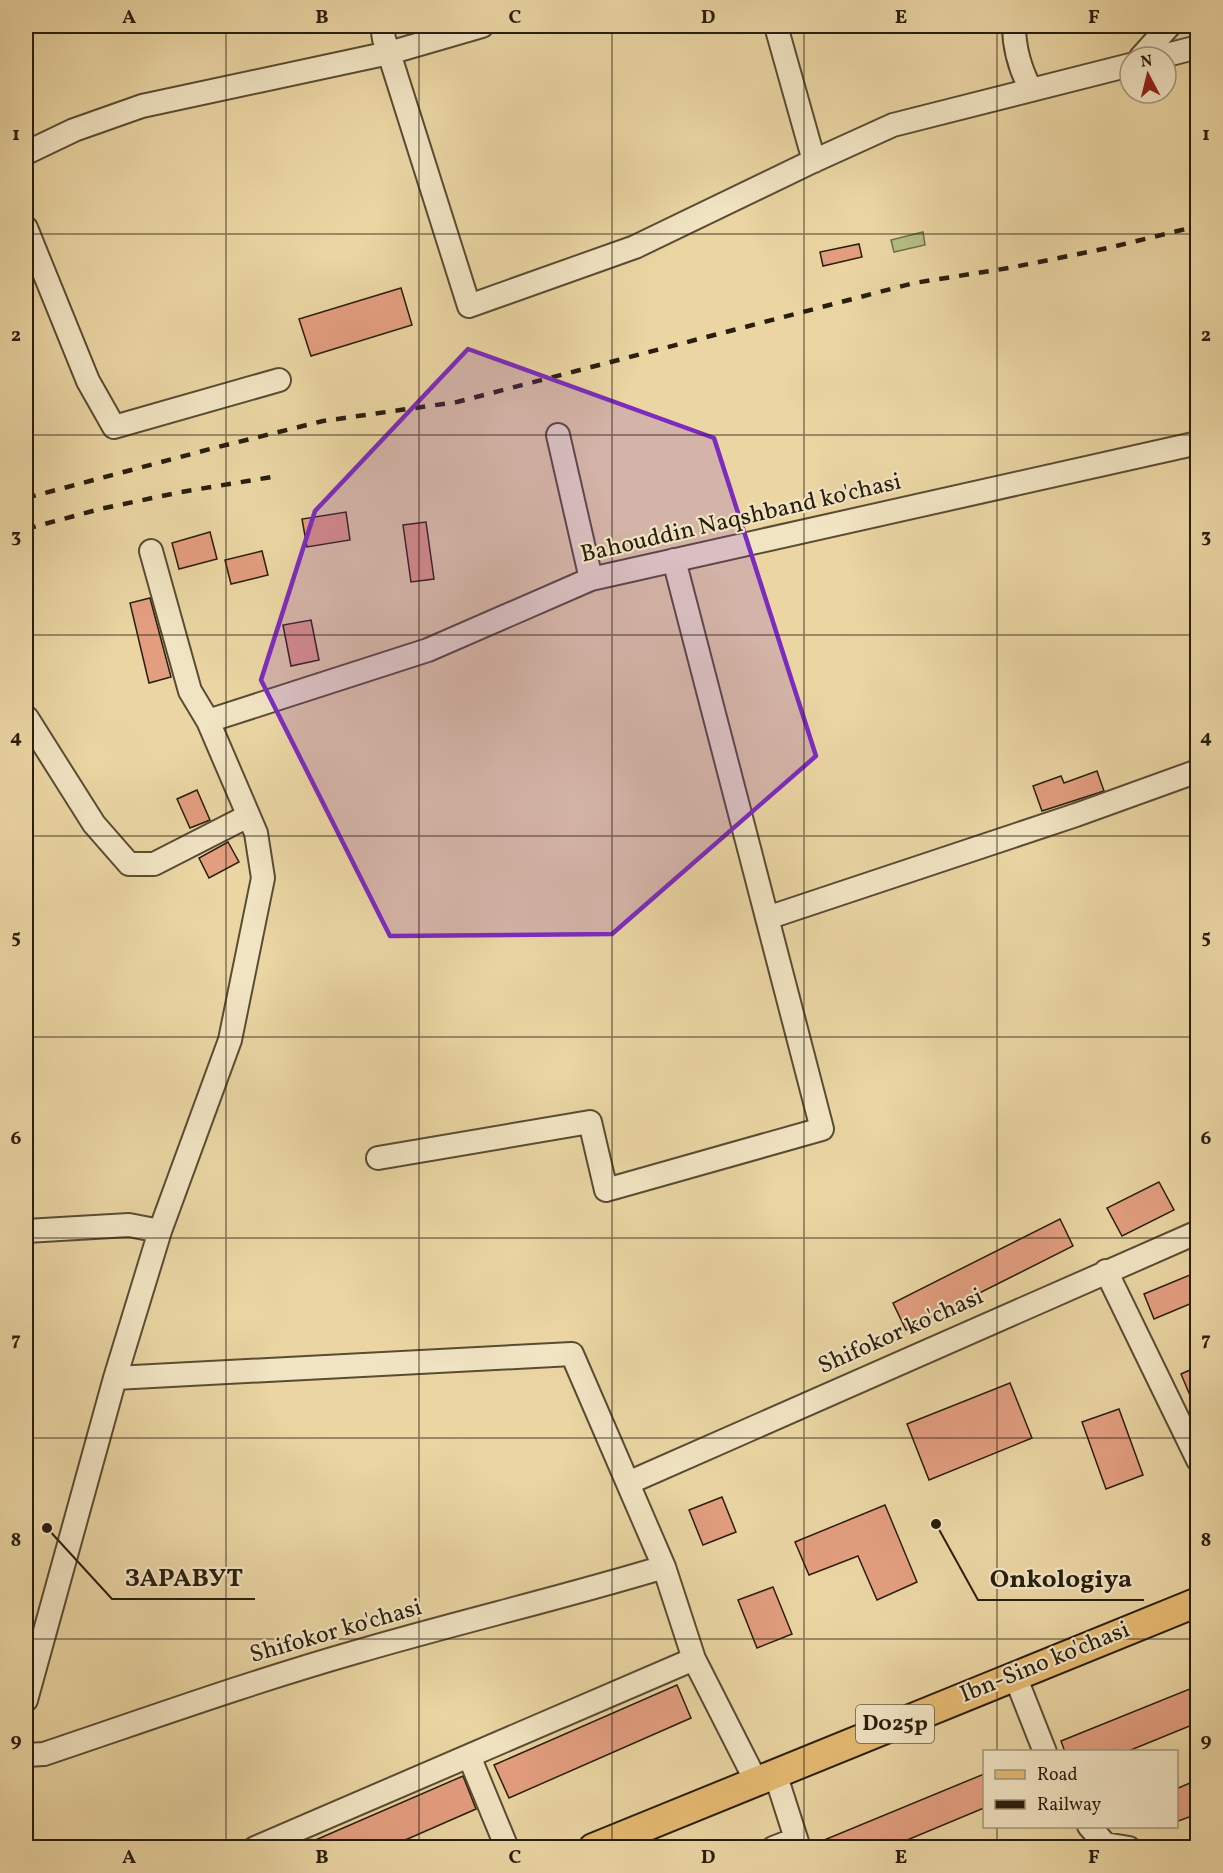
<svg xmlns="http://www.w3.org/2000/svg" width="1223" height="1873" viewBox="0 0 1223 1873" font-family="Vollkorn,serif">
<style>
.green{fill:#b6bd85;stroke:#706e4a;stroke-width:1.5}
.building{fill:#e39e80;stroke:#291e0e;stroke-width:1.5}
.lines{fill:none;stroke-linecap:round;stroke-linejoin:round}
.minor-casing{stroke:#594c33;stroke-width:26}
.major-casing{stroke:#291e0e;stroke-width:32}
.minor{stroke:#f1e4c3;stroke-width:22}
.major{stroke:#e5ba72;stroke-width:28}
.rail{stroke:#291e0e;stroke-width:4.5;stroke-dasharray:10 10;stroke-linecap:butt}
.marked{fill:#7b2cbf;fill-opacity:0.2;stroke:#7b2cbf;stroke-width:4.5;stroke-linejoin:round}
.grid{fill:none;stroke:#291e0e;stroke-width:1.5;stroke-opacity:0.55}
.labels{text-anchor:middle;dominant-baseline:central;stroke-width:4.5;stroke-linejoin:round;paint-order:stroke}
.shield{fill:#f1e4c3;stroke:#655944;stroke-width:1.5}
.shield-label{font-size:22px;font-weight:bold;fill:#291e0e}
.street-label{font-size:24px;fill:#291e0e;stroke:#f1e4c3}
.leader{fill:none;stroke:#291e0e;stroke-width:2}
.callout-dot{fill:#291e0e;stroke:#f1e4c3;stroke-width:2}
.callout-label{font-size:26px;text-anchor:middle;font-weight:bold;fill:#291e0e;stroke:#f1e4c3;stroke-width:4.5;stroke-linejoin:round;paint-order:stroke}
.neatline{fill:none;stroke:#291e0e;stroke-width:2}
.grid-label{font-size:20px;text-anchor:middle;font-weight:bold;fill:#291e0e}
</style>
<rect width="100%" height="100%" fill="#ead5a3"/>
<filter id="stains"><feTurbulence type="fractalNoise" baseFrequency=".00333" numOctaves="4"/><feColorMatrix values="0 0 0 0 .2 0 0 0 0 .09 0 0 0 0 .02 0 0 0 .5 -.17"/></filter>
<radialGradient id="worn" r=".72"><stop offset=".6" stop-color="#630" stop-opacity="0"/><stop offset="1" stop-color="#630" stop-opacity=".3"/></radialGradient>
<path class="green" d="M923,232l2,13 -31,7 -3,-12z"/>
<path class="building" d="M859,244l3,13 -39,9 -3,-14z
M401,288l11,37 -101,31 -12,-37z
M346,512l4,28 -43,7 -5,-28z
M426,522l8,57 -23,3 -8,-57z
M210,532l7,27 -38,10 -7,-26z
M262,551l6,24 -37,9 -6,-24z
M150,598l21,79 -22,6 -19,-80z
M311,620l8,40 -28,6 -8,-41z
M1097,771l7,20 -62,20 -9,-25 28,-10 3,7z
M197,790l13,30 -20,8 -13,-29z
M228,842l11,20 -30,16 -10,-20z
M1159,1182l15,28 -52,26 -15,-28z
M1060,1219l13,27 -167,84 -13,-27z
M1197,1272v29l-43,18 -10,-25z
M1197,1367v45l-16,-38z
M1010,1383l22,55 -103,42 -22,-56z
M1119,1409l24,66 -37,14 -24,-67z
M722,1497l14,35 -33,13 -14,-35z
M885,1505l32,77 -40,18 -19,-44 -49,19 -14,-33z
M773,1587l19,47 -35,14 -19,-48z
M677,1685l14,33 -182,80 -15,-33z
M1197,1686v37l-71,29h-61l-4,-11z
M984,1774v34l-96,40h-76v-3z
M463,1776l13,33 -89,39h-90z
M1197,1780v34l-21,8v-33z"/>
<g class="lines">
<defs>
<path id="minor" d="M382,26l2,13 5,14 93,-27
M776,26l38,135
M1014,26c0,23 6,43 17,64
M1141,57l28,-31
M1159,57l39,-10
M26,153l48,-23 68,-24 247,-53 80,253 166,-59 172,-83 86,-39 237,-60
M26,228l62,153 26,46 165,-47
M558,435l33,144
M27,718l67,106 35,40h25l94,-48
M208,721l220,-71 163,-71 607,-136
M767,918l309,-103 122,-44
M378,1158l212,-36 16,68 216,-61 -148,-569
M26,1231l103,-6 31,6
M1106,1271l92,189
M115,1378l457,-24 92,213 30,92 62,122
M628,1483l570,-251
M1015,1676l30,76
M26,1700l89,-322 45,-147 70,-191 33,-162 -7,-45 -48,-112 -18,-30 -39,-140
M26,1755l18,-1c104,-35 207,-72 312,-102 102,-30 206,-54 308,-85
M469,1756l38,92
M775,1773l24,75
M1089,1826l16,18 24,4
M255,1848l439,-189
M773,1848l23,-9"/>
<path id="major" d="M593,1848l605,-246"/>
</defs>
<use href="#minor" class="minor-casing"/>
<use href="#major" class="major-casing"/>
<use href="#minor" class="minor"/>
<use href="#major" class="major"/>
<path class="rail" d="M26,498l188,-50 109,-27 134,-19 457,-119 95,-15 99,-20 90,-22
M26,529l74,-20 81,-17 97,-16"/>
</g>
<path class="marked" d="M468,349l246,89 102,318 -204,178 -222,2 -129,-256 54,-169z"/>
<path class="grid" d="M226,26v1822M419,26v1822M612,26v1822M804,26v1822M997,26v1726M26,234h1172M26,435h1172M26,635h1172M26,836h1172M26,1037h1172M26,1238h1172M26,1438h1172M26,1639h1172M997,1826v22"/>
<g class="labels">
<rect class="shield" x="856" y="1705" width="78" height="38" rx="4.5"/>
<g class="shield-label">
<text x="895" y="1724">D025p</text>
</g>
<g class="street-label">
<text transform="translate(741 519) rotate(-13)">Bahouddin Naqshband ko'chasi</text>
<text transform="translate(901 1332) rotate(-24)">Shifokor ko'chasi</text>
<text transform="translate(336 1632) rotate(-16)">Shifokor ko'chasi</text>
<text transform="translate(1045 1663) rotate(-22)">Ibn-Sino ko'chasi</text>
</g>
</g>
<path class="leader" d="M47 1528L112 1599H255M936 1524L978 1600H1144"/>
<g class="callout-dot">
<circle cx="47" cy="1528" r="6"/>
<circle cx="936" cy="1524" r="6"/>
</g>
<g class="callout-label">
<text x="184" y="1586">ЗАРАВУТ</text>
<text x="1061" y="1587">Onkologiya</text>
</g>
<rect width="1223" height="1873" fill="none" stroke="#ead5a3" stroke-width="66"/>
<rect x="983" y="1750" width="195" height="78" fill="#f1e4c3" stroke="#a1957b" stroke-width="1.5"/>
<rect x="995" y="1770" width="30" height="9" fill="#e5ba72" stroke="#a1957b" stroke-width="1.5"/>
<text x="1037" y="1780" font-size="18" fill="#291e0e">Road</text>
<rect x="995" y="1800" width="30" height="9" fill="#291e0e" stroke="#a1957b" stroke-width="1.5"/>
<text x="1037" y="1810" font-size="18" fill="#291e0e">Railway</text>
<g transform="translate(1148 75) rotate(353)"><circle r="28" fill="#f1e4c3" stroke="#a1957b" stroke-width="1.5"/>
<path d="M0-4.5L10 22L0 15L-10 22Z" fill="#8f2418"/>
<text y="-9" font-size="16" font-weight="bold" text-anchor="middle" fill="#291e0e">N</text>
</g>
<rect x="33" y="33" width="1157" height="1807" class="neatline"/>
<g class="grid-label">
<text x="129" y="23">A</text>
<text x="322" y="23">B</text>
<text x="515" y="23">C</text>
<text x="708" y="23">D</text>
<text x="901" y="23">E</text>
<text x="1094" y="23">F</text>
<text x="16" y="140">1</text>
<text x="1206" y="140">1</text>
<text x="16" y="341">2</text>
<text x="1206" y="341">2</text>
<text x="16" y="542">3</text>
<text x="1206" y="542">3</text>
<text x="16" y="743">4</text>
<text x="1206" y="743">4</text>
<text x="16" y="943">5</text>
<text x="1206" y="943">5</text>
<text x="16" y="1144">6</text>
<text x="1206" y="1144">6</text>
<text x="16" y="1345">7</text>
<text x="1206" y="1345">7</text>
<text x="16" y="1546">8</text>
<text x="1206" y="1546">8</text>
<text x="16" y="1746">9</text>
<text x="1206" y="1746">9</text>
<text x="129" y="1863">A</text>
<text x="322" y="1863">B</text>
<text x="515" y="1863">C</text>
<text x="708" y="1863">D</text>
<text x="901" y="1863">E</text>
<text x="1094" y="1863">F</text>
</g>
<rect width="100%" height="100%" filter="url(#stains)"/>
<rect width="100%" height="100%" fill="url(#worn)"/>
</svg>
